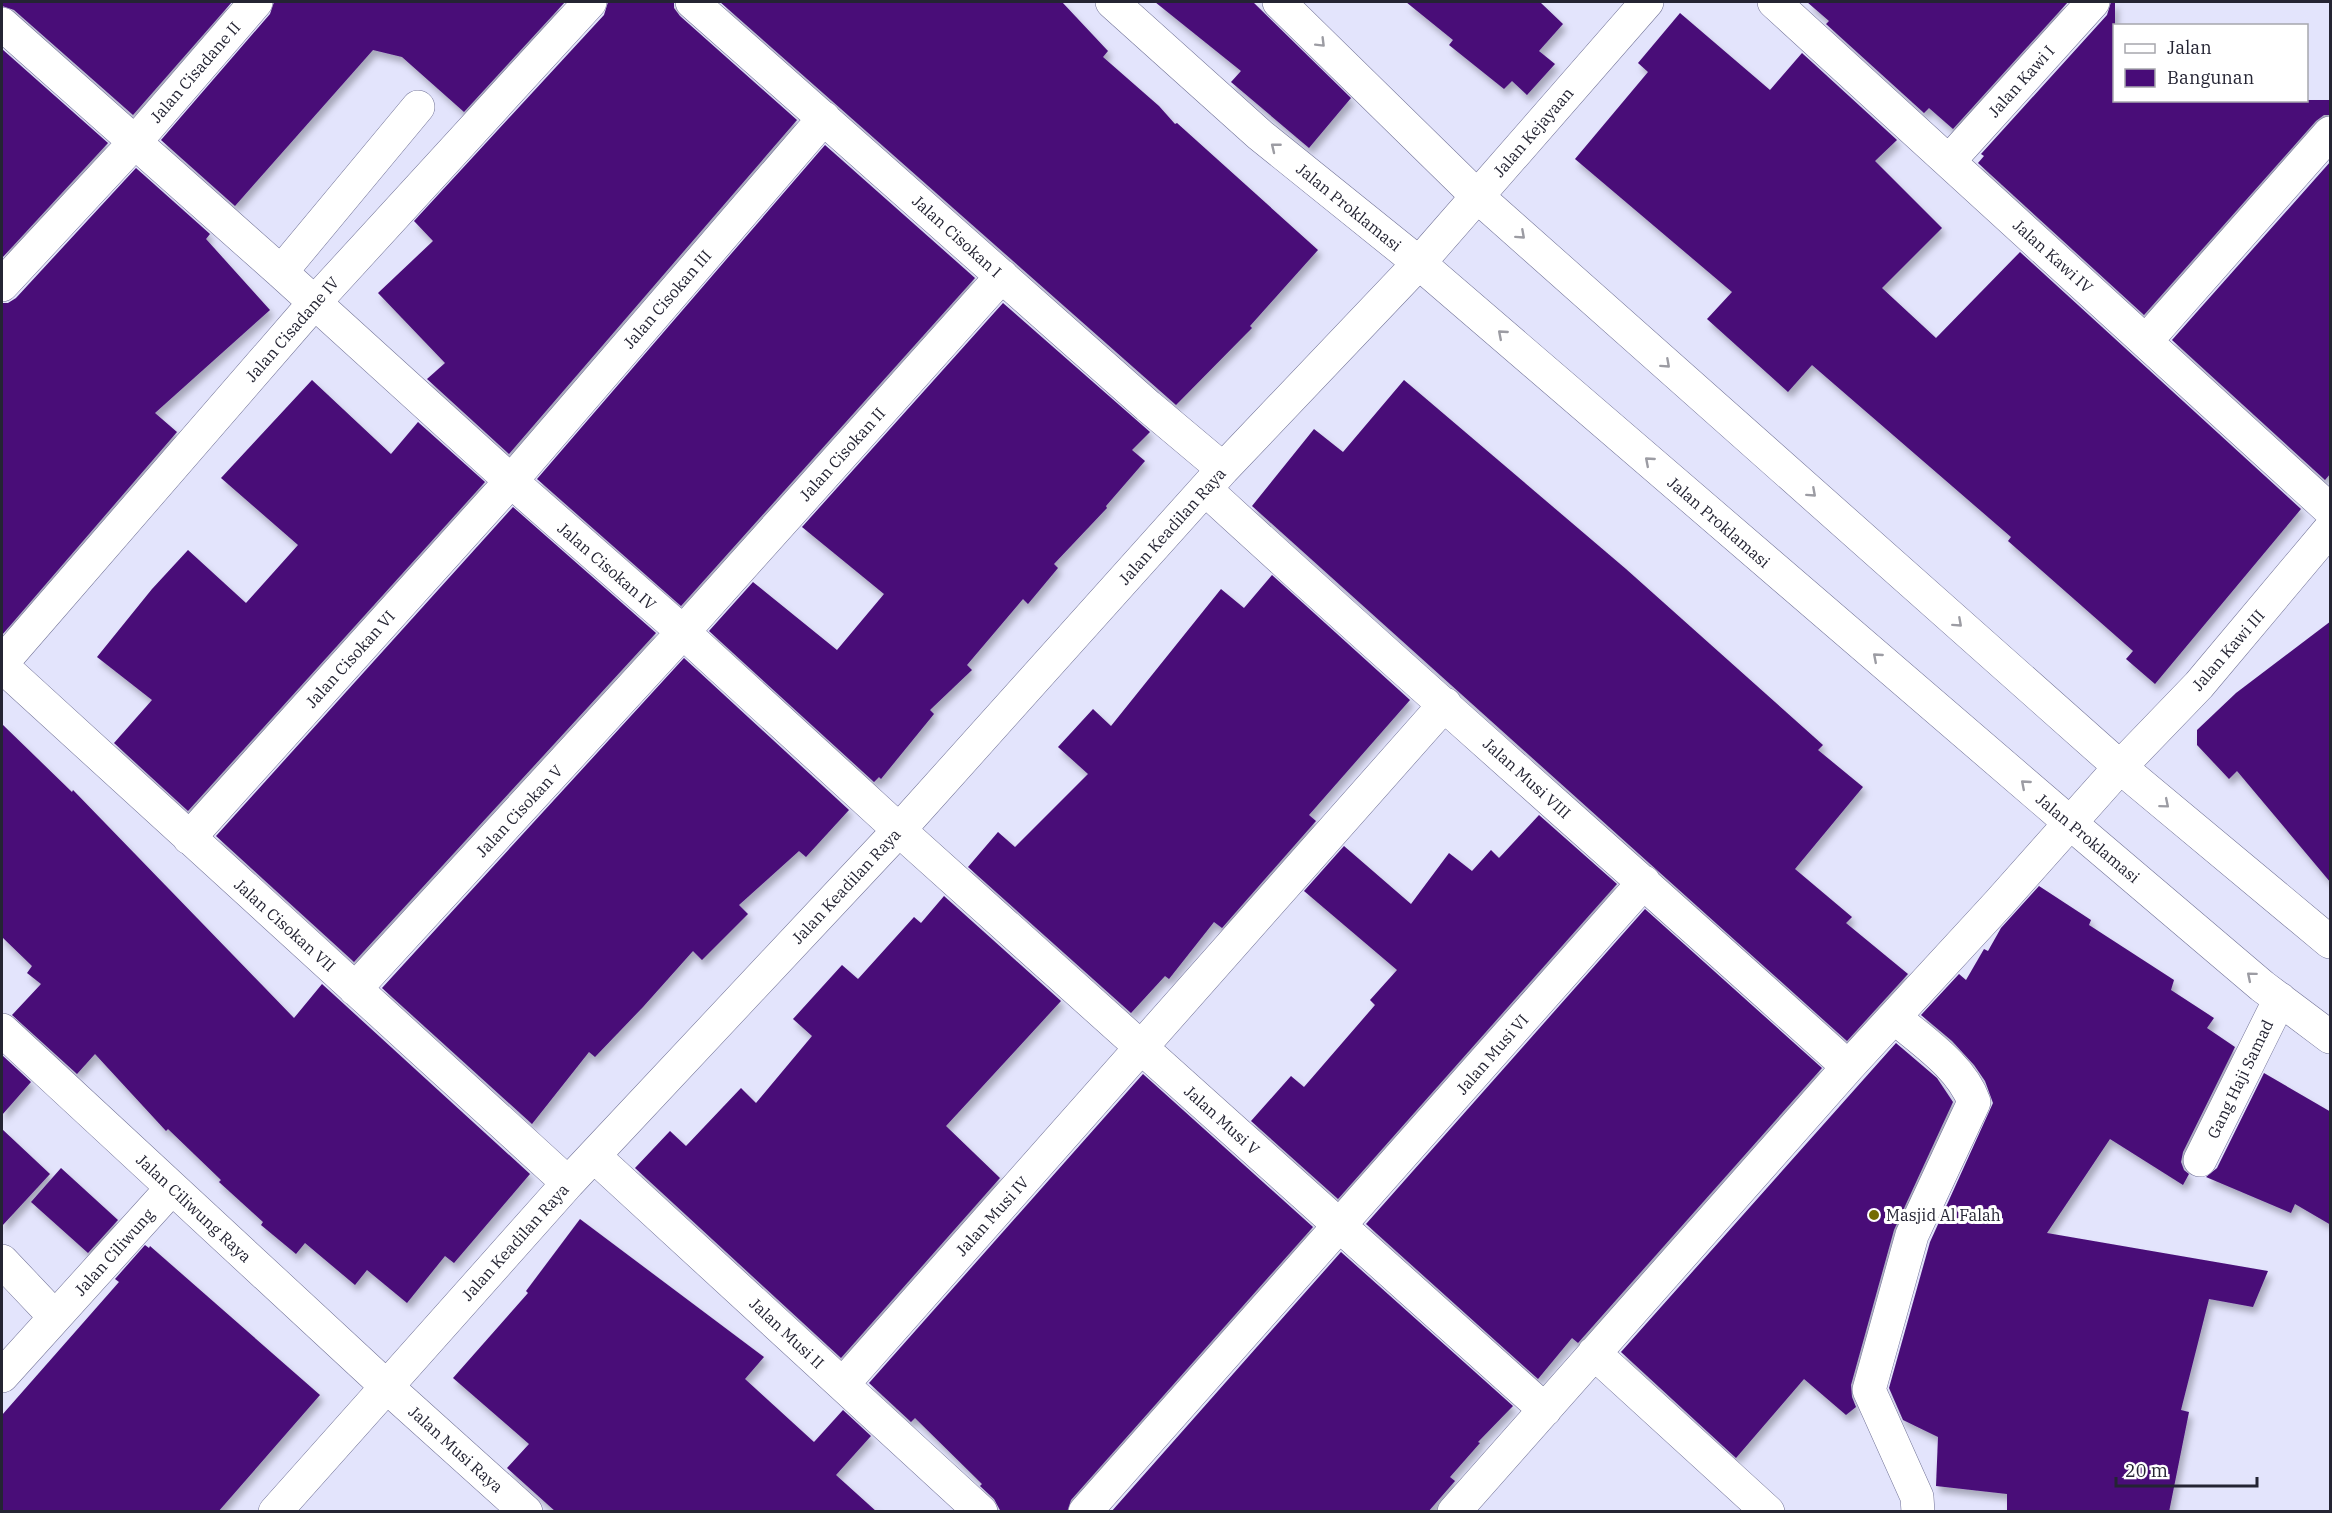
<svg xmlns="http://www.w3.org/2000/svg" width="2332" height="1513" viewBox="0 0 2332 1513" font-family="'IBM Plex Serif',serif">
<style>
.building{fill:#480c78;filter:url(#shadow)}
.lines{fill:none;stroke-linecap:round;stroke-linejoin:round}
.minor-casing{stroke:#727397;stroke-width:34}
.minor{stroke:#fff;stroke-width:33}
.oneway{stroke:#9c9ca3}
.poi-dot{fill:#756b04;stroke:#fff;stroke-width:2}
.labels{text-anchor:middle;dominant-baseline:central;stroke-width:6;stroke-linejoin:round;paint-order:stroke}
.street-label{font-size:16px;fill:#242433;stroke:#fff}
.poi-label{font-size:16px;fill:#242433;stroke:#fff;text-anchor:start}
</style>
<defs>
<filter id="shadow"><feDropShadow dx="3.5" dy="6" stdDeviation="3" flood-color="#0004"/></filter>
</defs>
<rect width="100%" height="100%" fill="#e3e4fc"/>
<path class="building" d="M2,2h230l-99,113 -119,-105 -12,-4z
M274,2h291l-101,110 -62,-55 -29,-7 -138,156 -74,-66 109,-126z
M608,2h66v6l6,8 117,104 -288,334 -82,-75 18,-16 -67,-70 55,-52 -19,-20 190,-206z
M720,2h342l46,49 -5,6 56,49 16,18 2,-1 141,127 -68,76 2,2 -76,77z
M1155,2h98l98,96 -42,50 -78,-66 10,-11z
M1406,2h134l23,22 -24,27 16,13 -28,31 -15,-14 -8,8 -55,-44 4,-5z
M1807,2h261l-115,127 -24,-21 -5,5 -98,-89 3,-3z
M2111,2h4v98h216v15h-7l-8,6 -172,194 -166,-152 6,-7 -3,-2 126,-139z
M1680,13l90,77 32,-37 95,87 -22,21 67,67 -60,60 54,50 84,-86 281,257 -146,175 -29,-25 7,-8 -125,-110 3,-4 -199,-172 -24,27 -81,-73 25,-27 -157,-133 73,-87 -10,-9z
M2,49l106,94 -106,115z
M825,145l150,133 -294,328 -144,-127z
M2331,161v312l-6,7 -153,-140z
M136,168l74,66 -4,5 64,71 -115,103 22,19 -175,203v-332h6l8,-5z
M1003,303l147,129 -18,18 13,11 -39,45 1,2 -53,56 4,4 -30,36 -5,-5 -56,66 5,5 -42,40 4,4 -53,65 -2,-2 -5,5 -165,-151 44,-49 84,68 47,-56 -82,-67z
M312,380l79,74 27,-32 67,60 -297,329 -74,-68 38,-43 -55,-43 55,-68 36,-39 58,53 52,-58 -77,-67z
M1404,380l222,189 197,176 -5,5 45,37 -68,82 57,48 -6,6 62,51 -61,67 -595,-535 62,-77 29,23z
M513,507l143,126 -302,329 -138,-126z
M1272,575l138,125 -101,115 7,6 -94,107 -8,-6 -45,57 -4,-3 -34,37 -163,-146 30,-35 17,15 73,-73 -30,-27 35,-38 18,17 110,-137 23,19z
M2331,621v262l-94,-112 -8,8 -32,-34v-15l39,-37z
M684,658l165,152 -43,47 -7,-6 -60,54 9,9 -46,46 -9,-9 -50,56 -48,50 -6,-5 -57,72 -150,-136z
M2,724l70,68 1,-2 221,228 28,-34 208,190 -76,89 -9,-7 -38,47 -40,-33 -12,15 -50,-42 -9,11 -35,-29 2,-3 -44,-40 2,-2 -53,-51 -2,2 -71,-77 -18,20 -65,-59 29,-31 -14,-11 5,-7 -30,-29z
M1539,815l78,69 -279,315 -87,-78 40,-45 13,11 71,-82 -5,-5 27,-30 -93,-79 40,-45 67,58 38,-51 23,18 19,-21 8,8z
M2039,886l52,34 -2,5 85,55 -3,10 43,28 -7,10 28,19 -52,105 -2,10 3,8 5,4 -6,11 -73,-46 -63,94 221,38 -15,36 -44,-8 -28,111 8,2 -20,100h-162v-18l-71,-8 2,-49 -35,-17 -14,-32 41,-146 63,-139 -8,-22 -11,-16 -22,-24 -31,-26 38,-41 7,6 18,-31 4,2 13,-23z
M944,896l117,105 -115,125 54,52 -159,180 -206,-190 35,-37 16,15 55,-58 15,15 56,-67 -19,-17 49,-54 16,14 56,-62 7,6z
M1645,909l177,159 -244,275 -6,-5 -34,41 -172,-155z
M1896,1043l41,35 16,24 -59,128 -43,155 1,12 4,10 -10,8 -42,-36 -68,79 -115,-106z
M2,1055l29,27 -29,33z
M2264,1073l67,39v113l-36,-21 -4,9 -85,-36 11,-9z
M1143,1074l170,153 -242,273 -4,12h-66l-7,-13 -14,-13 2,-2 -67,-66 -4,4 -42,-39z
M2,1129l48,45 -48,52z
M61,1168l57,52 -30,33 -57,-51z
M580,1219l184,138 -19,22 69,63 29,-32 28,26 -35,39 41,37h-321l-49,-44 22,-24 -76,-66 75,-85 -2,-2z
M145,1245l4,3 1,-2 170,149 -102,117h-216v-97l117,-133 -4,-3z
M1341,1252l172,154 -35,36 2,1 -30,34 5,4 -27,31h-317z"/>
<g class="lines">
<defs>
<path id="minor" d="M692,2l456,404 75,63
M1112,2l148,133 159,128 650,559 193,164 68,51
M1279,2l198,194 643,571 210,175
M1774,2l556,508
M2,24l279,248 230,209 172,151 216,198 646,580
M1949,161l144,-159
M281,272l137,-165
M2,285l133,-143 121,-140
M2146,341l184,-208
M1205,489c212,195 430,384 643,578
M2,663l313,-361 275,-300
M2,666l566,517
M189,838l322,-357 313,-363
M355,989l328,-357 319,-356
M1894,1017c28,24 67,49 80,85l-62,133 -43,155 48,107 1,15
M2,1030l384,356 140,126
M594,1156l387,356
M2200,1160l80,-161
M2,1261l53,56
M1594,1353l174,159
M2,1376l170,-188
M843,1384l602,-680
M275,1512l293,-329 331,-353 324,-361 196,-206 228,-261
M1085,1512l559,-630
M1454,1512l394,-445 151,-164 121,-136 79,-82 131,-156"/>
</defs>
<use href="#minor" class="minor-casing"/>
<use href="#minor" class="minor"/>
</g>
<defs><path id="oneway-chevron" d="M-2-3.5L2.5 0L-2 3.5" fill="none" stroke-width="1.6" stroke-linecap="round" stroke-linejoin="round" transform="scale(1.5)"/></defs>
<g class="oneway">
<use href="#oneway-chevron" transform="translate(1321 43) rotate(45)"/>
<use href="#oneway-chevron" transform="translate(1275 147) rotate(-141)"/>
<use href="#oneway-chevron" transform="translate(1521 235) rotate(42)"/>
<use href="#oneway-chevron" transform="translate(1502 334) rotate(-139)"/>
<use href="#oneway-chevron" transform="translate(1666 364) rotate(42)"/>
<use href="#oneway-chevron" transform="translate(1649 461) rotate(-139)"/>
<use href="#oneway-chevron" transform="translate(1812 493) rotate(42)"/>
<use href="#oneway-chevron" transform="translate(1958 623) rotate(42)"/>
<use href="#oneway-chevron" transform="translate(1877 657) rotate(-139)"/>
<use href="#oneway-chevron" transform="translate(2025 784) rotate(-139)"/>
<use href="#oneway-chevron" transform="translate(2165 804) rotate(40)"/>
<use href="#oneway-chevron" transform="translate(2251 976) rotate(-140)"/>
</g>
<circle class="poi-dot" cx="1874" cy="1215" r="6"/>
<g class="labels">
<g class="street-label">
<text transform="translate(195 72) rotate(-49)">Jalan Cisadane II</text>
<text transform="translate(2021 81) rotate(-48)">Jalan Kawi I</text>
<text transform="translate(1533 132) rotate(-49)">Jalan Kejayaan</text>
<text transform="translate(1349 207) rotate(39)">Jalan Proklamasi</text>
<text transform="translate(957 236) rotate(42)">Jalan Cisokan I</text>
<text transform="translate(2053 256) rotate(42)">Jalan Kawi IV</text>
<text transform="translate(667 299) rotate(-49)">Jalan Cisokan III</text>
<text transform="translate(292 329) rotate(-49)">Jalan Cisadane IV</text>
<text transform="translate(842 454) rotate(-48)">Jalan Cisokan II</text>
<text transform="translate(1719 522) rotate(41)">Jalan Proklamasi</text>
<text transform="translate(1172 526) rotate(-48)">Jalan Keadilan Raya</text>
<text transform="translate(607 566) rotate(41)">Jalan Cisokan IV</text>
<text transform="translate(2228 650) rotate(-49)">Jalan Kawi III</text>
<text transform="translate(350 659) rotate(-48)">Jalan Cisokan VI</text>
<text transform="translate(1527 778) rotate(42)">Jalan Musi VIII</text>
<text transform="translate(519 811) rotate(-47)">Jalan Cisokan V</text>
<text transform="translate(2088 838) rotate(40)">Jalan Proklamasi</text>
<text transform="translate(846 886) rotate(-47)">Jalan Keadilan Raya</text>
<text transform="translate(285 925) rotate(42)">Jalan Cisokan VII</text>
<text transform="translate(1492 1054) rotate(-49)">Jalan Musi VI</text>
<text transform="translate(2240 1079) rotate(-64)">Gang Haji Samad</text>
<text transform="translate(1222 1120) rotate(42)">Jalan Musi V</text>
<text transform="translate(194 1208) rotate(43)">Jalan Ciliwung Raya</text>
<text transform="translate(992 1216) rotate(-48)">Jalan Musi IV</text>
<text transform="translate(515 1242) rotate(-48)">Jalan Keadilan Raya</text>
<text transform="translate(114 1252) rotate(-48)">Jalan Ciliwung</text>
<text transform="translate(787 1333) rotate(43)">Jalan Musi II</text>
<text transform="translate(456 1449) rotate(42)">Jalan Musi Raya</text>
</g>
<g class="poi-label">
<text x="1886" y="1215">Masjid Al Falah</text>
</g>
</g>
<rect width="2332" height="1513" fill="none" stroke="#242433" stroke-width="6"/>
<rect x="2113" y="24" width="195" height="78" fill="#ffffff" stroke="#a7a7ad" stroke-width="1.5"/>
<rect x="2125" y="44" width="30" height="9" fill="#ffffff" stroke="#a7a7ad" stroke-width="1.5"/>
<text x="2167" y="54" font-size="18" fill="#242433">Jalan</text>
<rect x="2125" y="69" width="30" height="18" fill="#480c78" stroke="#a7a7ad" stroke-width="1.5"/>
<text x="2167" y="84" font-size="18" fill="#242433">Bangunan</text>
<path d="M2116 1477v9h141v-9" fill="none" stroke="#242433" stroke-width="3"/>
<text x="2125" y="1477" font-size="18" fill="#242433" stroke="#ffffff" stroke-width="4.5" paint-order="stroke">20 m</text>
</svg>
